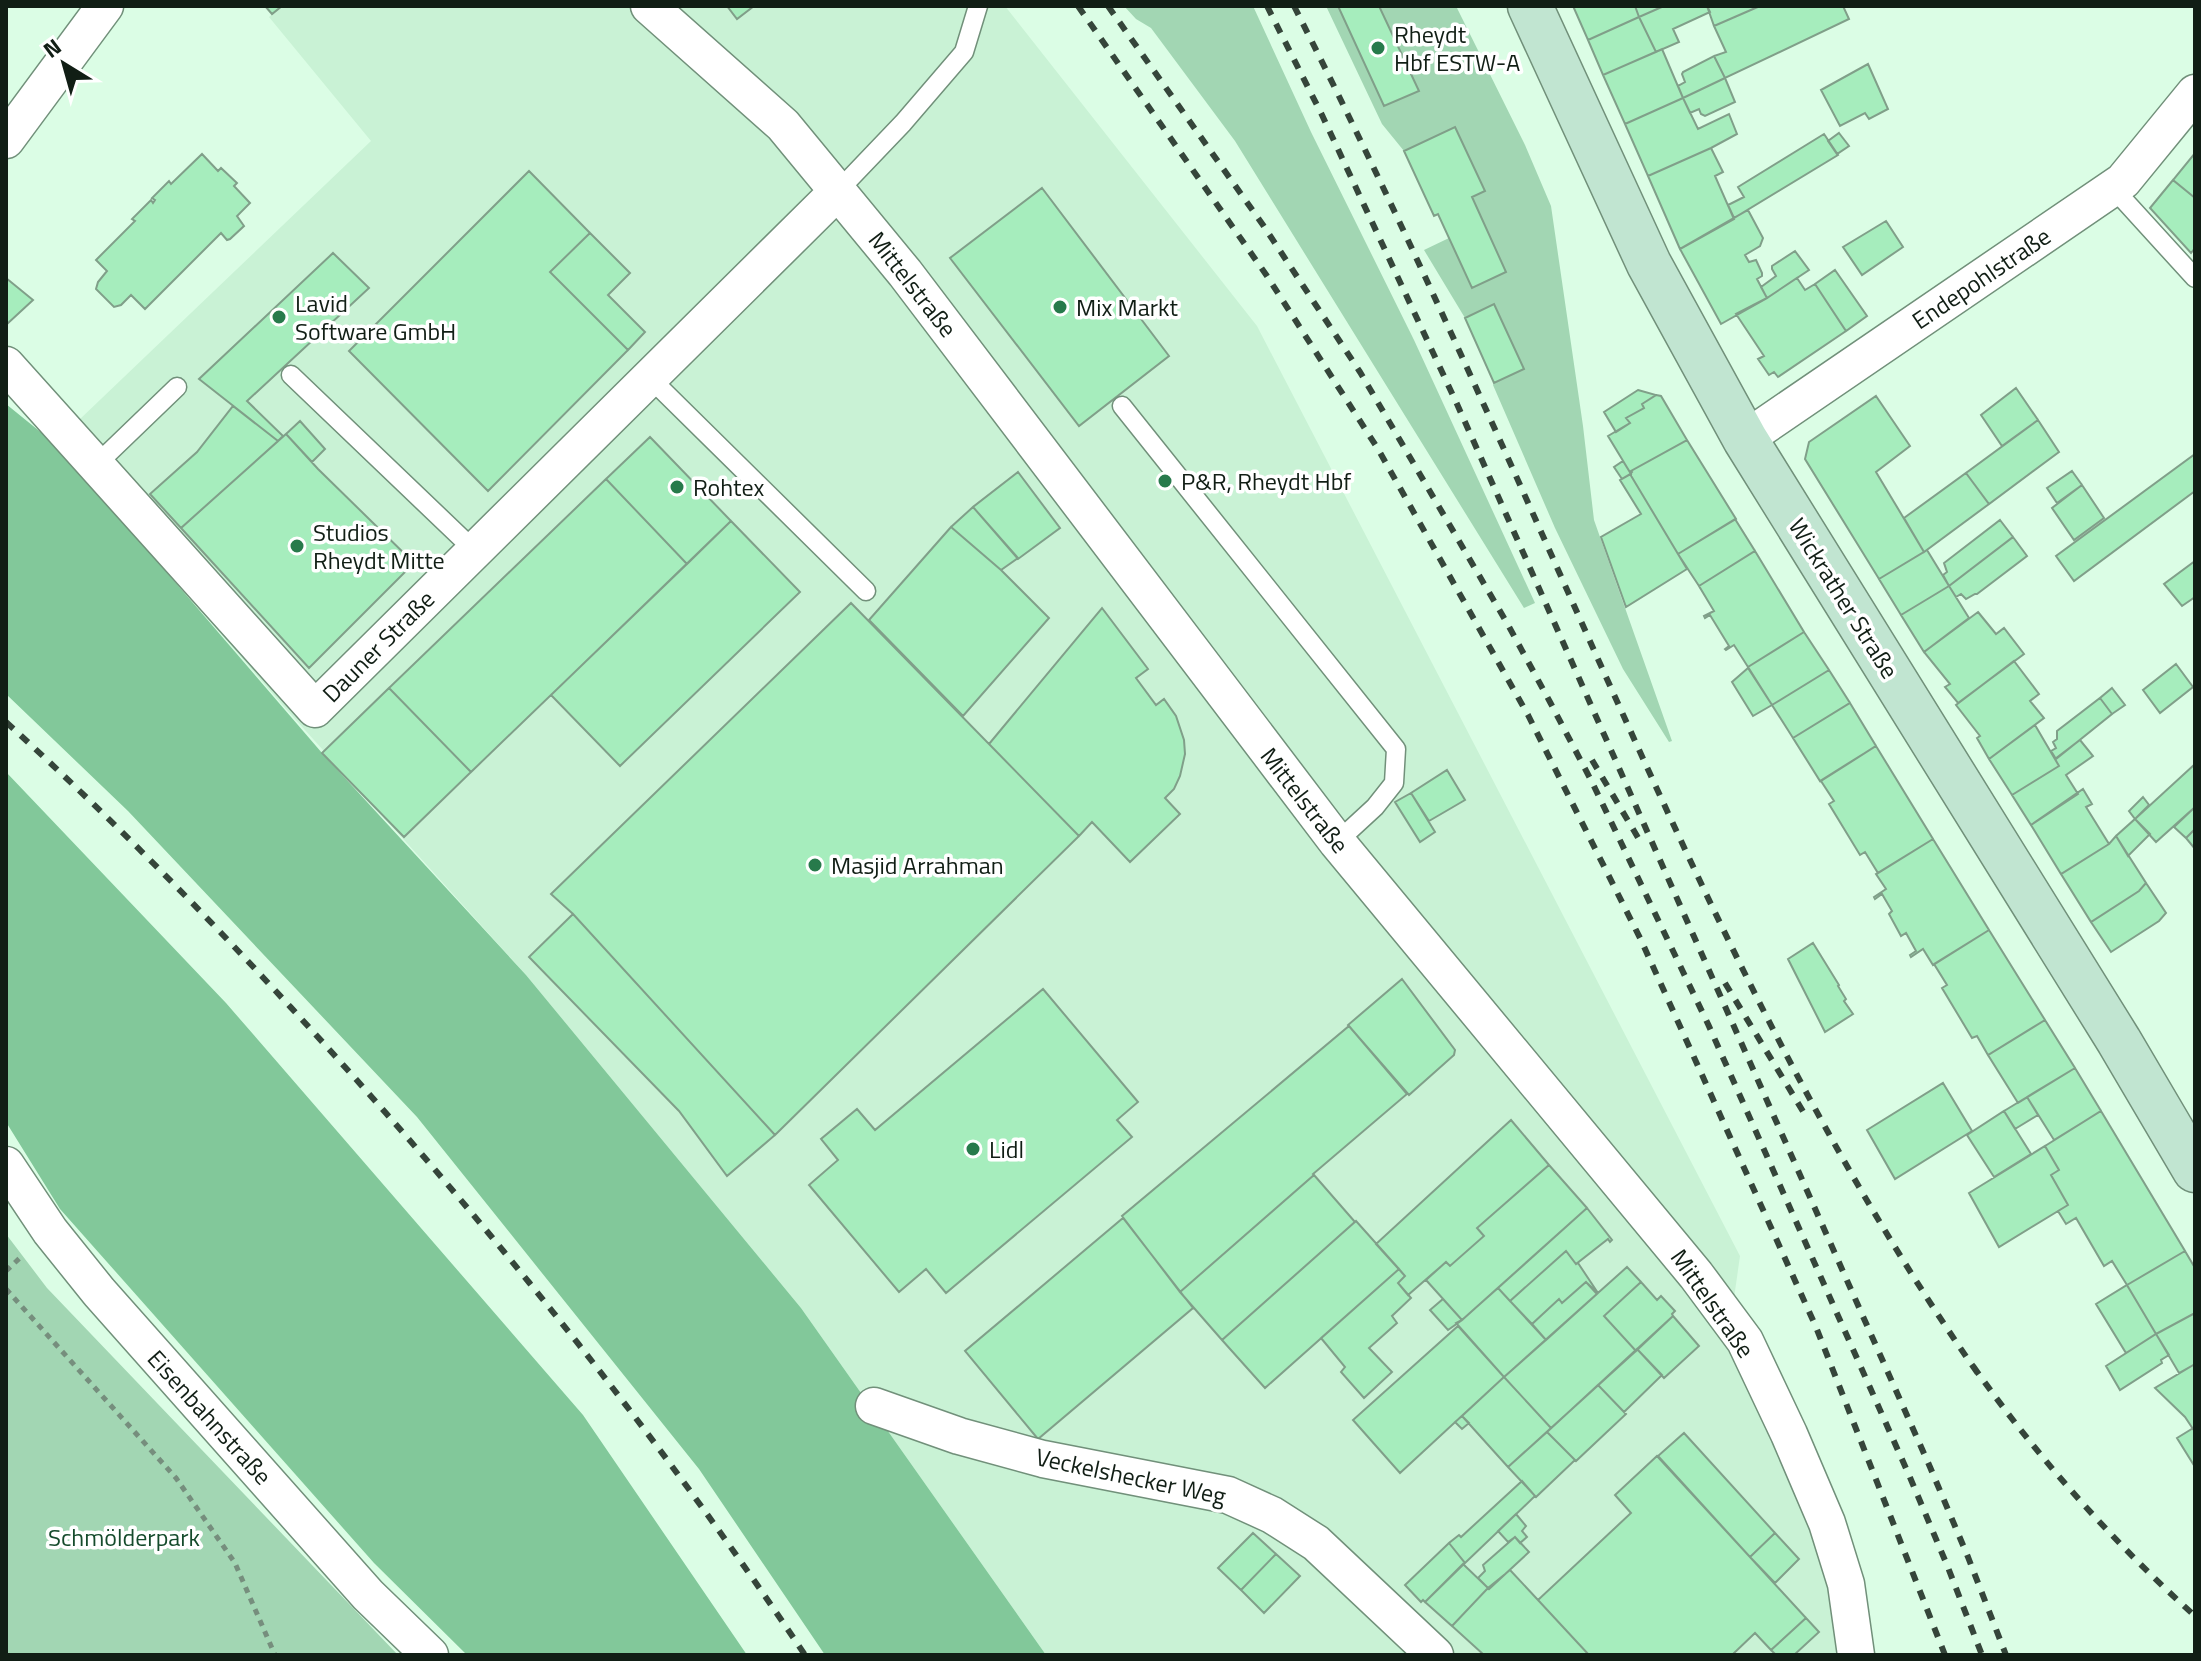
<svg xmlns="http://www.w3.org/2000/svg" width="2201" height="1661" viewBox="0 0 2201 1661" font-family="'Titillium Web',sans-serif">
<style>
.built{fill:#c9f2d5}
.green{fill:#a2d6b3}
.forest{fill:#82c89a}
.building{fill:#a6edbd;stroke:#809f89;stroke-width:2}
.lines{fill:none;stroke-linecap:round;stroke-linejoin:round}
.service-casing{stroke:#71907a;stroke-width:21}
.minor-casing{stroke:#71907a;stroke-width:39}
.secondary-casing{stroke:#71907a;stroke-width:47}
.path{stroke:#768e7d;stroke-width:5;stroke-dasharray:6 6;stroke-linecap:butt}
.service{stroke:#fff;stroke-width:18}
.minor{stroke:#fff;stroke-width:36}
.secondary{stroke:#c1e5d1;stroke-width:44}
.rail{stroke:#35453a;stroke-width:6;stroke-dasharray:10 10;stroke-linecap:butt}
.poi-dot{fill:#277a4b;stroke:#fff;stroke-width:3}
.labels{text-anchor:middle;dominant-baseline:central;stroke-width:7;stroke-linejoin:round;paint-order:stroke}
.poi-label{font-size:24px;fill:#111e15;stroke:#fff;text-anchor:start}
.street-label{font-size:24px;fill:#111e15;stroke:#fff}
.park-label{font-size:24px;fill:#154b2c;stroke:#fff}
</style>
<rect width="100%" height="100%" fill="#dbfde5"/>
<path class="built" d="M282,6h723l252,320 483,930 -13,91 88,178 32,130h-801l-245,-347 -275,-333 -240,-266 -227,-262 20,-27 292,-279 -102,-124z"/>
<path class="green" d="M1124,6h129l58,126 103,208 121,263 -11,5 -289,-467 -84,-113 -15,-9z
M1326,6h12l47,100 33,-16 -39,-84h77l69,139 26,61 32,220 11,94 78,221 -3,1 -46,-73 -68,-141 -62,-143 1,-2 30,-14 -29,-64 -30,13 -41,-68 25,-12 23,50 34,-16 -34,-75 13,-6 -30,-64 -51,24 -22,-27z
M6,1234l41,54 351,367h-392z"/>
<path class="forest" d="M6,404l53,43 263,306 204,222 275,333 245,347h-221l-126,-186 -282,-352 -289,-306 -122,-117z
M6,772l220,231 357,412 164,240h-280l-93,-92 -314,-354 -54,-87z"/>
<path class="building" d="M265,6h17l-10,8z
M727,6h27l-17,13z
M1338,6h41l40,85 -35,15z
M1573,6h62l4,11 -51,23z
M1635,6h29l-25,11z
M1664,6h43l3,6 -37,17 6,13 -23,10 -17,-35z
M1707,6h53l-46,20z
M1760,6h83l6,13 -124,59 -11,-22 12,-4 -12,-26z
M1639,17l17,35 -53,23 -15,-35z
M1662,49l21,49 -58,26 -22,-49z
M1714,56l11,22 -42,20 -5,-12 7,-4 -3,-8 1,-2z
M1868,64l20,45 -19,10 -4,-6 -25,13 -19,-36z
M1725,78l10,24 -30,14 -4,-2 -2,-5 -9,4 -7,-15z
M1683,98l15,31 31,-15 8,20 -26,14 -63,28 -23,-52z
M1455,127l30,64 -13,6 34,75 -34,16 -34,-74 -4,2 -30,-65z
M1839,133l10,13 -12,8 -9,-13z
M1824,134l14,21 -104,63 -6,-13 16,-8 -6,-10z
M1711,148l12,24 -8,4 19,43 -54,30 -32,-73z
M2195,153v45l-22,-18z
M202,154l16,17 3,-3 16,15 -3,3 16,17 -13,13 7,10 -14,13 -3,1 -6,-7 -76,76 -14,-14 -10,10 -7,2 -18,-18 2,-7 9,-11 -11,-11 39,-39 -3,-2 19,-19 2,3 2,-3 -3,-2 17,-17 2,3z
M529,171l61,62 -40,39 78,78 -140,141 -139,-140z
M2173,180l22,18v50l-4,5 -41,-45z
M1042,188l127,168 -90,70 -129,-168z
M1748,210l15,28 -3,8 -15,9 4,7 7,-2 6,13v3l-5,3 10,19 -46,26 -41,-75z
M1886,221l17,26 -41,28 -19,-28z
M590,233l40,40 -22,22 37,37 -17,18 -78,-78z
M1795,251l14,19 -42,28 -6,-11 15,-11 -4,-7v-3z
M333,253l36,35 -122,113 36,35 -5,5 -79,-62z
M1835,270l32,46 -21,15 -31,-47z
M6,278l27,22 -27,25z
M1797,278l8,12 10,-6 31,47 -68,46 -4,-5 -5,3 -11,-16 6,-3 -28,-42 31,-16z
M1494,304l30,65 -30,14 -29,-65z
M2016,388l22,32 -36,26 -21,-31z
M1638,390l18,5 -14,9 2,4 -18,10 4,5 -14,9 -12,-20z
M1656,395l5,1 26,44 -56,31v3l-23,-38 22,-13 -4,-5 18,-10 -2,-4z
M1876,396l34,50 -34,26 48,80 -45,27 -74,-120 4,-17z
M233,406l45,35 -97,87 -31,-34 47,-42z
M2038,420l21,32 -70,52 -23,-31z
M300,421l25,28 -13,13 -26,-28z
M286,434l32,35 96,94 -105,105 -128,-140z
M650,437l81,84 -44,43 -81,-85z
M1687,440l49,79 -58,35 -48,-80 2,-2 -1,-1z
M2195,454v37l-121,90 -18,-25z
M1623,461l8,13 -9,5 -8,-12z
M2072,471l10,14 -25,18 -10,-15z
M1018,472l42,56 -42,31 -45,-52z
M1966,473l23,31 -65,48 -20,-34z
M1630,474l57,95 -61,38 -25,-70 40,-23 -21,-34z
M606,479l81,85 -216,208 -82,-84z
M2082,485l22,33 -30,22 -22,-32z
M973,507l45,51 -17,12 -50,-43z
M1735,519l20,32 -56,35 -21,-32z
M2000,520l13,17 -64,49 -6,-11 4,-3 -3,-9z
M731,521l69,71 -180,174 -69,-71z
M951,527l50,43 48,48 -86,98 -94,-96z
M2013,537l14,19 -50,38h-2l-9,5 -5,-5 -5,3 -7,-11z
M1927,550l22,36 -48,29 -22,-36z
M1755,551l49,81 -56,35 -14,-22 -8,5 -1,-1 4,-3 -19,-31 -5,3 -1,-2 10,-5 -15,-25z
M2195,561v36l-13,9 -18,-22z
M1949,586l20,32 -45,34 -23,-37z
M851,603l228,233 -304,299 -202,-221 -22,-20z
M1102,608l46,61 -12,9 20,27 8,-6 12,17 8,24 1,14 -5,22 -6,13 -9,9 15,16 -50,48 -38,-40 -13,14 -90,-92z
M1978,612l18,22 8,-6 20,26 -66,49 -13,-16 5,-3 -26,-32z
M1804,632l25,38 -57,35 -24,-38z
M2014,661l25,33 -9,7 14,17 -55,41 -12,-21 3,-2 -24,-31z
M2176,664l17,23 -33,26 -17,-23z
M1748,668l24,37 -19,11 -21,-34z
M1829,670l21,33 -57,35 -21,-33z
M389,688l82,84 -67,65 -82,-84z
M2112,688l13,17 -13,9 -12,-16z
M2100,698l12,16 -56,45 -5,-8 5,-3 -3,-6 4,-3v-8z
M1850,703l26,43 -56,35 -27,-43z
M2035,725l24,41 -47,29 -23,-36z
M2080,740l13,16 -27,19 12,19 -47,31 -19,-30 47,-29 -4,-7z
M1876,746l57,93 -55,34 -13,-21 -5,3 -31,-51 5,-3 -13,-20z
M2195,764v43l-39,35 -21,-23z
M1447,770l18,30 -36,21 -18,-28z
M2083,789l9,15 -6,3 23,37 -48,30 -30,-49z
M1411,793l24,39 -15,10 -25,-40z
M2143,797l6,8 -14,14 -6,-8z
M2195,807v22l-9,9 -12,-11z
M2135,819l15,15 -22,22 -12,-20z
M2195,829v20l-9,-11z
M2116,836l30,47 -7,8 -48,31 -30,-48 48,-30z
M1933,839l56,91 -56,35 -10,-16 -12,8 -1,-2 6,-4 -10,-18 -5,3 -12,-22 3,-3 -10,-17 -7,5 -1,-2 12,-8 -10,-15z
M2146,883l20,30 -7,8 -48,31 -20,-30 48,-31z
M573,914l202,221 -48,41 -48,-65 -150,-154z
M1989,930l56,90 -57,35 -11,-19 -5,2 -30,-50 5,-3 -13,-21z
M1813,943l26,42 -1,1 8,13 -2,2 9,13 -28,18 -37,-73z
M1402,979l53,71 -1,5 -45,40 -61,-70z
M1043,989l95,113 -21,18 15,17 -186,156 -20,-24 -27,23 -90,-107 29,-25 -17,-21 36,-30 18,21z
M2045,1020l30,48 -57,35 -30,-48z
M1349,1026l58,68 -94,80 1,1 -134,117 -58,-76z
M2075,1068l26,43 -47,29 -27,-43z
M1943,1083l29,48 -77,48 -28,-49z
M2027,1097l11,18 -23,14 -11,-18z
M2004,1111l27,43 -37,23 -27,-42z
M2101,1111l84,140 -58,34 -15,-24 -8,5 -28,-48 -10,6 -8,-13 10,-6 -17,-30 8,-5 -14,-24z
M1511,1120l38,45 -72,63 7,8 -34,30 -4,-4 -38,33 -10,-12 7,-7 -29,-32z
M2045,1146l14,24 -8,5 17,30 -69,42 -30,-54z
M1549,1165l38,43 -125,112 -36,-40 20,-18 4,4 34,-30 -7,-8z
M1314,1175l41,47 -133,118 -42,-48z
M1587,1208l25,32 -2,2 -2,-3 -32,25 -10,-13 -56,50 -12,-13z
M1123,1218l70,90 -155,131 -73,-88z
M1356,1221l43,48 -134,119 -43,-48z
M1566,1251l10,13 2,-1 20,30 -12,-11 -24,21 -3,-4 -27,25 -22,-23z
M2185,1251l10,17v45l-39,21 -29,-49z
M1627,1267l14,15 -37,34 32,35 -85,77 -47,-51z
M1399,1269l6,7 -7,7 13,15 -19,18 5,7 -28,25 23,24 -28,26 -23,-26 4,-5 -24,-29z
M1586,1282l11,12 -51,46 -14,-16 27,-25 3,4z
M1641,1282l16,18 4,-4 14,15 -3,3 1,2 -37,35 -32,-35z
M2127,1285l29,49 -30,19 -30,-49z
M1498,1288l48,52 -42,37 -48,-54 6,-3z
M1443,1299l19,21 -14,10 -18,-20z
M2195,1313v51l-16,9 -23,-39z
M1673,1316l26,30 -35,32 -27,-29z
M1458,1326l46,51 -104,96 -47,-53z
M2156,1334l13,21 -8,5 1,3 -42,27 -14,-24z
M1637,1349l25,26 -38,37 -26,-27z
M2195,1364v63l-2,2 -8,-12 -30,-29z
M1504,1377l47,51 -43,39 -46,-51z
M1598,1385l28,29 -50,47 -29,-29z
M1462,1416l7,7 -7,6 -7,-7z
M2195,1427v40l-18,-29z
M1547,1432l28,28 -39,37 -28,-30z
M1684,1433l91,100 -25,24 -92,-101z
M1657,1456l149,162 -35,32 -16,-17 -23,22h-143l-51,-55 93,-87 -16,-18z
M1522,1481l13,15 -70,67 -16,-20 10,-8 2,2z
M1516,1514l10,12 -4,5 5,6 -7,6 -5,-6 -7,5 -10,-11z
M1253,1533l23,21 -35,36 -23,-22z
M1775,1533l24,26 -24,24 -25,-26z
M1515,1537l14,15 -40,37 -11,-11 7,-7 -2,-6z
M1449,1543l16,20 -40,39 -2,-2 -2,2 -16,-17z
M1276,1554l24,22 -36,37 -23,-23z
M1463,1564l25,24 -36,38 -27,-24z
M1510,1570l28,30 51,55h-105l-32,-29 36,-38z
M1806,1618l13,14 -25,23h-18l-5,-5z"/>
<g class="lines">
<defs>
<path id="service" d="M2113,188l82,90
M838,191l65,-68 61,-71 14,-46
M291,375l184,176
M650,378l216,213
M1122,406l274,343 -2,34 -19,24 -38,35
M96,465l81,-78"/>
<path id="minor" d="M649,6l134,119 122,148 432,569 359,433 49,66 44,93 38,89 19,61 10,71
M6,140l99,-134
M6,365l309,344 523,-518
M1745,439l378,-258 72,-88
M6,1165l44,66 49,61 269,303 62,60
M874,1406l85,30 84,23 185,36 44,20 44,28 119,112"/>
<path id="secondary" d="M1530,6l119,258 96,175 374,602 76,129"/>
</defs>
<use href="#service" class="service-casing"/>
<use href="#minor" class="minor-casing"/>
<use href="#secondary" class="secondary-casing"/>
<path class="path" d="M6,1271l17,-16
M6,1289l170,189 59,85 40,92"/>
<use href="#service" class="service"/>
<use href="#minor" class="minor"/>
<use href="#secondary" class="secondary"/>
<path class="rail" d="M1078,6l189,270 111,173 150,266 113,225 175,387 129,328
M1108,6l155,219 97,147 147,251 43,79 42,80 116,242 201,451 38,90 35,90
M1267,6l55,109 135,289 473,1063 38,90 38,98
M1294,6c107,211 203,427 299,642 113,251 227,501 386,727
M6,722c134,122 259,254 379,390 151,172 293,353 420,543
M1592,760l51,86
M1725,983l79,130
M1973,1366c65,92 139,175 222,250"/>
</g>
<g class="poi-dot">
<circle cx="1378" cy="48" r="8"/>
<circle cx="1060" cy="307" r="8"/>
<circle cx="279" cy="317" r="8"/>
<circle cx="1165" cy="481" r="8"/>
<circle cx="677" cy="487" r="8"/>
<circle cx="297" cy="546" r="8"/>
<circle cx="815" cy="865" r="8"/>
<circle cx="973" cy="1149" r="8"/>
</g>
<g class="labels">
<g class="poi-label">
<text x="1394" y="34">Rheydt<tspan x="1394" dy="28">Hbf ESTW-A</tspan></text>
<text x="295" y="303">Lavid<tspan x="295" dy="28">Software GmbH</tspan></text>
<text x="1076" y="307">Mix Markt</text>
<text x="1181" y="481">P&amp;R, Rheydt Hbf</text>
<text x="693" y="487">Rohtex</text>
<text x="313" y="532">Studios<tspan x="313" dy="28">Rheydt Mitte</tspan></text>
<text x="831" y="865">Masjid Arrahman</text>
<text x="989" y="1149">Lidl</text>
</g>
<g class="street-label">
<text transform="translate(1981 278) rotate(-34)">Endepohlstraße</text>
<text transform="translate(913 284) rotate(52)">Mittelstraße</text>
<text transform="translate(1844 598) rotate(58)">Wickrather Straße</text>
<text transform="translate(378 646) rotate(-45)">Dauner Straße</text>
<text transform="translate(1305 800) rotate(52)">Mittelstraße</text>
<text transform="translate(1713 1303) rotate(55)">Mittelstraße</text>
<text transform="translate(210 1417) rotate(48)">Eisenbahnstraße</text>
<text transform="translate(1131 1476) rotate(12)">Veckelshecker Weg</text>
</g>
<g class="park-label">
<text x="124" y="1537">Schmölderpark</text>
</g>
</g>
<rect width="2201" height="1661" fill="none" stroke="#111e15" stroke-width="16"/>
<g transform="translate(64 64) rotate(323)" stroke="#ffffff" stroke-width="6" paint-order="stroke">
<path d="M0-6L14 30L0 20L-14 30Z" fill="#111e15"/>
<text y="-12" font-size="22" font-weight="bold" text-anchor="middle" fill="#111e15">N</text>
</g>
</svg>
